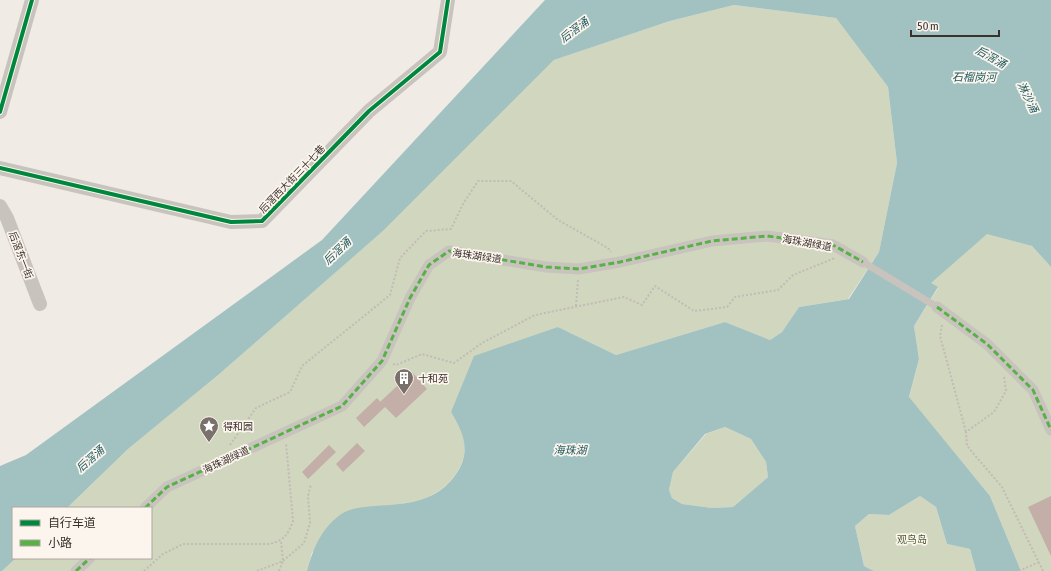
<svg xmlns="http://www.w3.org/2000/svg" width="1051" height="571" viewBox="0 0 1051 571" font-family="'Asap Condensed','Noto Sans SC',sans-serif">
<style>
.green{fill:#d1d6bf}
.water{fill:#a1c2c1;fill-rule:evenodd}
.building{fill:#c3afa7}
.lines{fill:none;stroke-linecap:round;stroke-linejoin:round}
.path{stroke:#c2bbb6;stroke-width:2;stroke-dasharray:2 2;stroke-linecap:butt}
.service{stroke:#c9c3be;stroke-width:7}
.pedestrian{stroke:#c9c3be;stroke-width:11}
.minor{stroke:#c9c3be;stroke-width:14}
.quiet{stroke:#57b246;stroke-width:3;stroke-dasharray:6 3;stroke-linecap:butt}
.cycleway-casing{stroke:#fbf5ee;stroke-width:6}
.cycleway{stroke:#00873e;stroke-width:4}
.labels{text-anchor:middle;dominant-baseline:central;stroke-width:3.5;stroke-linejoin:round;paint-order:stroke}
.street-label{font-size:10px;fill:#3b302b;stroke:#fbf5ee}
.poi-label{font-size:10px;fill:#3b302b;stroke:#fbf5ee;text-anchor:start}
.park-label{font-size:10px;fill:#4a5a2e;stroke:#fbf5ee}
.water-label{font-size:11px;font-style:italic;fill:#1f5a5e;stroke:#fbf5ee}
</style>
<rect width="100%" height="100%" fill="#f0ebe5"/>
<path class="green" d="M734,5l102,13 52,69 9,76 -18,89 -31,47 -49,8 -17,25 -12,8 -45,-18 -109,33 -58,-28 -107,85c3,5 7,10 10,16 12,27 -5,54 -29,67 -10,6 -21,7 -32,9l-88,48 -5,19h-305l14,-13h135v-50h-84l61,-59 89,-73 166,-145 171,-171 116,-39z
M987,233l45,13 19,21v304h-30l-31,-75 -81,-98 10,-39 -5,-33 24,-38 -8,-5z
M725,427l26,12 15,23 2,15 -35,30 -21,1 -30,-4 -10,-6 -3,-8 4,-18 33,-38z
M920,496l16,11 11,37 23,5 6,22h-102l-10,-5 -9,-40 14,-12 20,1z"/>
<path class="water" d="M545,0h506v267l-19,-21 -45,-12 -56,49 7,4 -24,39 5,33 -10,38 81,99 31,75h-45l-6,-22 -23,-5 -11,-37 -16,-11 -31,19 -20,-1 -14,12 9,40 10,5h-567c6,-22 14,-42 33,-56 9,-7 24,-8 35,-9 33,-2 64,-4 83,-35 13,-22 5,-39 -7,-59l23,-56 84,-29 58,28 109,-33 45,18 12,-8 17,-25 50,-8 30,-47 18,-89 -9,-76 -52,-69 -102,-13 -64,16 -116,39 -171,171 -166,145 -89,73 -61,59h-54v50h3l-14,13h-2v-105l26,-11 296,-215zM725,427l26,12 15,23 2,15 -35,30 -21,1 -30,-4 -10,-6 -3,-8 4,-18 32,-38z"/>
<path class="building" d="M412,372l15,17 -31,29 -16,-16z
M377,398l8,9 -21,20 -8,-9z
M357,443l8,8 -22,21 -7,-8z
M329,445l7,7 -28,27 -6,-7z
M1051,496v60l-23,-49z"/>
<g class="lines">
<path class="path" d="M576,306l2,-26
M942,325l-2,11 26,96
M393,364l3,1 26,-11 32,9 28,-20 53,-28 89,-18 18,8 13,-19 39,25 33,-4 8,-10 43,-7 15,-15 42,-17
M1004,377l2,14 -12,21 -28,20 1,14 35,41 41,84
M230,445l26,-37 34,-16 12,-26 88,-71 10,-37 26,-27 25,-2 12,-25 15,-23h33l47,39 50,28 3,4
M144,571l19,-17 20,-10h87c14,-4 18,-9 23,-23l-7,-78
M257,571l26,-10 21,-18 6,-20 -2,-27 3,-12
M279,571l4,-10 -2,-20
M1019,571l20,-9"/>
<path class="service" d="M863,262l74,45"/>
<path class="pedestrian" d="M937,307l50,37 46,46 18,40
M145,508l22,-21 175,-81 40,-45 28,-63 19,-33 20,-14 97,16 33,2 41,-7 92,-21 55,-5 66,9 30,17
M76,571l14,-13"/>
<path class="minor" d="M0,112l32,-112
M0,168l231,54 31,-1 107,-110 71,-59 8,-52
M0,206l7,12 33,86"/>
<path class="quiet" d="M937,307l50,37 46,46 18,40
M145,508l22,-21 175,-81 40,-45 28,-63 19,-33 20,-14 97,16 33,2 41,-7 92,-21 55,-5 66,9 30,17
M76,571l14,-13"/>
<defs>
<path id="cycleway" d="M0,112l32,-112
M0,168l231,54 31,-1 107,-110 71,-59 8,-52"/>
</defs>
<use href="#cycleway" class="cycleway-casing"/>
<use href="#cycleway" class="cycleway"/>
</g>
<defs>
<symbol id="building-pin" viewBox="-11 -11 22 30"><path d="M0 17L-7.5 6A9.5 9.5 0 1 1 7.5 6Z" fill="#7a716c" stroke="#fbf5ee"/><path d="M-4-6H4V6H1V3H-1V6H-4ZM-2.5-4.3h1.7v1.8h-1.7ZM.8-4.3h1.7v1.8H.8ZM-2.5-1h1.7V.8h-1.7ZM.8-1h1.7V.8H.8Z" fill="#fff"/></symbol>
<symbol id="sight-pin" viewBox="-11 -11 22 30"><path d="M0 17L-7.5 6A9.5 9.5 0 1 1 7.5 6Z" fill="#7a716c" stroke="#fbf5ee"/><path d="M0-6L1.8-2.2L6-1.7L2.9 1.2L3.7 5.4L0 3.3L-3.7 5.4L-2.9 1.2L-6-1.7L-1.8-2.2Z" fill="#fff"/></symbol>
</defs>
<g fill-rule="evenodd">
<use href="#building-pin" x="393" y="367" width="22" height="30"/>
<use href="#sight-pin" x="198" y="415" width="22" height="30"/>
</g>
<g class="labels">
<g class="street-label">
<text transform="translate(292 179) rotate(-46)">后滘西大街三十七巷</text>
<text transform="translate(807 243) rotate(10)">海珠湖绿道</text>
<text transform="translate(21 255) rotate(69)">后滘东一街</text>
<text transform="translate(477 256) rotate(8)">海珠湖绿道</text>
<text transform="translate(226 460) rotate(-25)">海珠湖绿道</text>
</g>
<g class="poi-label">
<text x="418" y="378">十和苑</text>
<text x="223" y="426">得和园</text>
</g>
<g class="park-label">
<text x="912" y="539">观鸟岛</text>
</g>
<g class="water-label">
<text transform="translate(574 30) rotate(-37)">后滘涌</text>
<text transform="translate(991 57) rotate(29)">后滘涌</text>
<text x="974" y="77">石榴岗河</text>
<text transform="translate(1028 97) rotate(64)">淋沙涌</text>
<text transform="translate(337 251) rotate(-43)">后滘涌</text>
<text x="570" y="450">海珠湖</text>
<text transform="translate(90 459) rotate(-41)">后滘涌</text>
</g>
</g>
<rect x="12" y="507" width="140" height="52" fill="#fbf5ee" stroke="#aea6a0"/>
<rect x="20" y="520" width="20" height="6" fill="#00873e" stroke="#aea6a0"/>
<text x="48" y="527" font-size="12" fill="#3b302b">自行车道</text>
<rect x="20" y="540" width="20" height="6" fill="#57b246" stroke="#aea6a0"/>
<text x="48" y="547" font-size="12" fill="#3b302b">小路</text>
<path d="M911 30v6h88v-6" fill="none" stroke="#3b302b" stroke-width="2"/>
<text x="917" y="30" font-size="12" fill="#3b302b" stroke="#fbf5ee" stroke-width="3" paint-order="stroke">50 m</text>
</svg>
